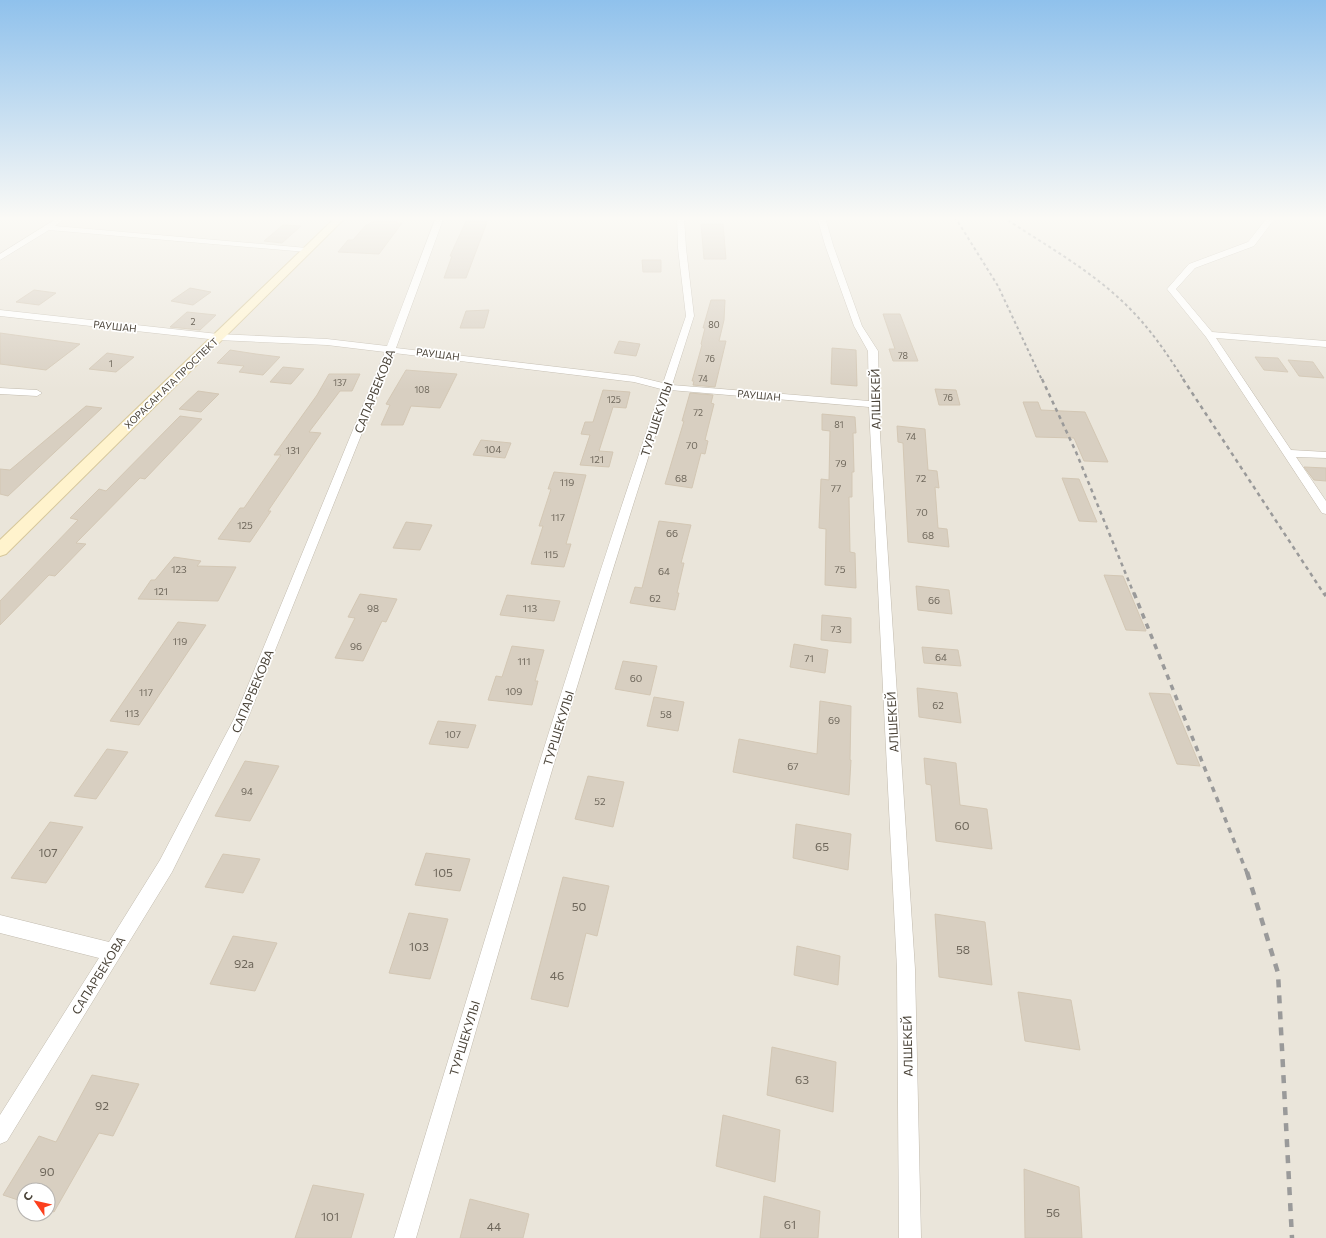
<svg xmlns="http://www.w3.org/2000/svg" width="1326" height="1238" viewBox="0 0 1326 1238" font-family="Commissioner,sans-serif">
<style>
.residential{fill:#eae5da;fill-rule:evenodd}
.building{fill:#d8cfc1;stroke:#d3c7b4}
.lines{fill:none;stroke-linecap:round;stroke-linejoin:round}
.street-casing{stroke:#c2bbae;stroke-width:1}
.secondary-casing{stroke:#d6c79b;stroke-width:2}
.street{fill:#fff;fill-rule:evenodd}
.secondary{fill:#fff3cd;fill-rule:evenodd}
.rail-far3{stroke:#9a9a9a;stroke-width:2;stroke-dasharray:3 3;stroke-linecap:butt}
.rail-far2{stroke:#9a9a9a;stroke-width:2.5;stroke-dasharray:4 4;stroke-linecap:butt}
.rail-far1{stroke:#9a9a9a;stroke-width:3.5;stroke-dasharray:5.5 5.5;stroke-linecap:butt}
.rail{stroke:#9a9a9a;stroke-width:4.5;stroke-dasharray:8 8;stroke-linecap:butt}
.labels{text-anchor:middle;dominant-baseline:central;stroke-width:3.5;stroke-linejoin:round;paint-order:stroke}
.far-number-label{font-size:9px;fill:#6e675b}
.far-street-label{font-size:10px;fill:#4b4439;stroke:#fff}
.number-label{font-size:10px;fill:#6e675b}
.street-label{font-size:12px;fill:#4b4439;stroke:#fff}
.near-number-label{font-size:12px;fill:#6e675b}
</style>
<rect width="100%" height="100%" fill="#f6f3ec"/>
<path class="residential" d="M0,217h1326v1021h-1326zM24,1190h24v24h-24z"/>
<path class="building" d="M468,217h21l-23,61h-22l8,-22h-2z
M379,218l19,1 -2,4h6l-23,31 -41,-2 10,-12h5l13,-15h2l3,-3h5z
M701,224h22l3,35h-22z
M283,225l18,1 -19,17 -18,-2z
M642,260h19v12h-18z
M190,288l21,4 -18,13 -22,-4z
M34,290l22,3 -17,12 -23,-3z
M711,300h14l-1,20 -5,21h7l-11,46 -22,-2 1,-4h-2l10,-36 -1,-1 4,-16h-2z
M489,310l-5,18h-24l6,-17z
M187,312l29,3 -16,15 -30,-3z
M883,314h17l18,47h-25l-4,-12h6z
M0,333l51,7 29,4 -34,26 -46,-6z
M619,341l21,3 -4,12 -22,-3z
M832,348l24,2 1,36 -26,-2z
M230,350l26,4 24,3 -17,18 -24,-3 5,-6 -27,-3z
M107,353l27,4 -18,15 -27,-3z
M1255,357l23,1 10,14 -24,-2z
M1288,360l25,2 11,16 -25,-2z
M283,367l21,2 -13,15 -21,-2z
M406,370l51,4 -17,34 -29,-2 -8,19h-22l9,-20 -4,-1z
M329,374h31l-8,17h-12l-31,41 12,1 -53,78h3l-21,31 -32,-3 22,-31h4l37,-53h-7l43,-60z
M935,389l21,1 4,15h-21z
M603,390l27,2 -4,16 -13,-1 -14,44 14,1 -4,15 -29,-2 10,-30 -9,-1 4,-12h8z
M198,391l21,3 -18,18 -22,-3z
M690,393l23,2 -2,8 3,1 -9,36 3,1 -3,13 -4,-1 -9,35 -27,-4 19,-63h-2z
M1023,402h15l3,8 44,2 23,50 -24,-1 -10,-23 -38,-1z
M86,406l16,2 -94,88 -8,-2v-25l10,1z
M822,414l33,3 1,16h-3l1,39h-2v25h-3l1,55 5,1 1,35 -31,-3 1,-56 -7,-1 2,-49 8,1 1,-49 -8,-1z
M180,416l22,3 -57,60 -5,-1 -64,65 10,1 -31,32 -6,-1 -49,50v-24l78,-81 -8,-2 29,-29 7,2z
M897,426l28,3 3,41 9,1 2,17 -4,-1 3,41 9,1 2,18 -41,-5 -5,-99 -5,-1z
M481,440l30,3 -6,15 -32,-3z
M1304,467l22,1v13l-12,-1z
M554,472l32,3 -20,69h5l-7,23 -33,-3 12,-38h-4l12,-37h-3z
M1062,478l17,1 18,43 -18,-1z
M659,521l32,4 -10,38h3l-7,30h2l-4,17 -45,-7 5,-16 7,1z
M406,522l26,3 -12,25 -27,-2z
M174,557l27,4 -4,5 39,1 -18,34 -80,-2 13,-19h4z
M1104,575l19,1 23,55 -20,-1z
M916,586l33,4 3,24 -34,-4z
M360,594l37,5 -11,23 -4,-1 -19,40 -28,-3 20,-40 -7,-1z
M507,595l53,6 -6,20 -54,-6z
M822,615l29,3v25l-30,-3z
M178,622l28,3 -67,100 -29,-4z
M794,644l34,6 -3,23 -35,-6z
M512,646l32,4 -9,31h3l-6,24 -44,-5 8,-24 6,1z
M922,647l36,3 3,16 -37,-3z
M623,661l34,5 -7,29 -35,-6z
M917,688l40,5 4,30 -42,-6z
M1149,693l21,1 30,72 -23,-2z
M654,697l30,5 -6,29 -31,-5z
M820,701l31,5 -1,54h1l-2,35 -116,-23 6,-33 78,15z
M438,721l38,4 -8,23 -39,-4z
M107,749l21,3 -32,47 -22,-3z
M924,758l32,5 4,42 27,4 5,40 -56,-8 -5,-56 -5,-1z
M245,761l34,5 -29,55 -35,-5z
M588,776l36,6 -11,45 -38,-8z
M50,822l33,5 -37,56 -35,-5z
M796,824l55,10 -3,36 -55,-12z
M426,853l44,6 -10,32 -45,-6z
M223,854l37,5 -17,34 -38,-6z
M563,877l46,9 -12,50 -11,-3 -18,74 -37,-8z
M409,913l39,6 -18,60 -41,-6z
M935,914l50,8 7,63 -53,-8z
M233,936l44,7 -22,48 -45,-7z
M797,946l43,10 -2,29 -44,-10z
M1018,992l53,8 9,50 -55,-9z
M772,1047l64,15 -3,50 -66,-17z
M92,1075l47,9 -26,52 -14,-3 -45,79 -6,-2v-20h-24v12l-21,-7 36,-59 17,6z
M723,1115l57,15 -5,52 -59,-16z
M1024,1169l55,18 3,51h-57z
M313,1185l51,9 -13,44h-56z
M764,1196l56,15 -2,27h-58z
M470,1199l59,15 -6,24h-63z"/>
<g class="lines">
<defs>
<path id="street" d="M59,217h8l-12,9 252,22 4,2 -4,2 -258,-22 -49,30v-6z
M436,217h8l-48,131 238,28 29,7 23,-67 -8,-68 -1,-31h7l2,31 8,68 -22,69 197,16 -1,-50 -14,-25 -29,-81 -8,-28h8l8,28 29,81 16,25 2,84 35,534 6,269h-22l-2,-269 -28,-562 -199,-17c-92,281 -172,565 -254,848h-22c87,-284 171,-569 267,-849l-27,-7 -240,-29 -148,370 -74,149 -165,269 -7,3v-29l99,-157 -99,-25v-18l109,27 51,-82 75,-143 150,-365 -58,-7 -109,-5 -218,-24v-6l218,24 109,5 60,7z
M1268,217h8l-22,29 -59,22 -19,21 36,43 114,9v6l-110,-9 75,112 35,2v6l-30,-1 30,44v13l-4,-1 -116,-176 -39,-48 22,-25 59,-22z
M0,388l37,2 5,3 -5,3 -37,-2z"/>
<path id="secondary" d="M336,217h10l-340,337 -6,2v-16z"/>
</defs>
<use href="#street" class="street-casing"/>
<use href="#secondary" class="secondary-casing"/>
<use href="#street" class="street"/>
<use href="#secondary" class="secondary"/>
<path class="rail-far3" d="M955,217l43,69 44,94
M1003,217c45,30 95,57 132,97 19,20 34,43 49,66"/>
<path class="rail-far2" d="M1042,379l34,73 58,142
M1183,379l141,215"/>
<path class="rail-far1" d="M1134,593l113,280
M1324,593l2,3"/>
<path class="rail" d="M1247,872l31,101 14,265"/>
</g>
<linearGradient id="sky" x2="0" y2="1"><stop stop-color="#8fc1ec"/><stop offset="0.56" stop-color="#fbfaf6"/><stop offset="1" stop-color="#fbfaf6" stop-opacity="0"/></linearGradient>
<rect width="1326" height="390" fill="url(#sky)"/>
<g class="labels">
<g class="far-number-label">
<text x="193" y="321">2</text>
<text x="714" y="324">80</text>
<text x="903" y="355">78</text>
<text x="710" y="358">76</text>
<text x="111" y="363">1</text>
<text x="703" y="378">74</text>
<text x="340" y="382">137</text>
<text x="422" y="389">108</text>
<text x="948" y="397">76</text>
<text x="614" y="399">125</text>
<text x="698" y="412">72</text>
<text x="839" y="424">81</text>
</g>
<g class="far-street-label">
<text transform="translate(115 326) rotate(6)">РАУШАН</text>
<text transform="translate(438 354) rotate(7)">РАУШАН</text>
<text transform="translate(171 383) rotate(-44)">ХОРАСАН АТА ПРОСПЕКТ</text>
<text transform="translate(759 395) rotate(5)">РАУШАН</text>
</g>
<g class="number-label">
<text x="911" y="436">74</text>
<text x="692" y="445">70</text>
<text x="493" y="449">104</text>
<text x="293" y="450">131</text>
<text x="597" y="459">121</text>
<text x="841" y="463">79</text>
<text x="681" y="478">68</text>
<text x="921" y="478">72</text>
<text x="567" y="482">119</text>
<text x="836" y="488">77</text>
<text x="922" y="512">70</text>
<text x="558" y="517">117</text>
<text x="245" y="525">125</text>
<text x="672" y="533">66</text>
<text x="928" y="535">68</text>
<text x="551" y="554">115</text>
<text x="179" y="569">123</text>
<text x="840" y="569">75</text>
<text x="664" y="571">64</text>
<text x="161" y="591">121</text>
<text x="655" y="598">62</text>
<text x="934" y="600">66</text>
<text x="373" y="608">98</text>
<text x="530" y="608">113</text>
<text x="836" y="629">73</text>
<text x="180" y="641">119</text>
<text x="356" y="646">96</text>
<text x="941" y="657">64</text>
<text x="809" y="658">71</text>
<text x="524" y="661">111</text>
<text x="636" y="678">60</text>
<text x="514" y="691">109</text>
<text x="146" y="692">117</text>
<text x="938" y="705">62</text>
<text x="132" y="713">113</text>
<text x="666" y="714">58</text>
<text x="834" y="720">69</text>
<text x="453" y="734">107</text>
<text x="793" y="766">67</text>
<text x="247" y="791">94</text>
<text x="600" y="801">52</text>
</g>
<g class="street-label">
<text transform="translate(374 391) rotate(-68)">САПАРБЕКОВА</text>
<text transform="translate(875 399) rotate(-91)">АЛШЕКЕЙ</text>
<text transform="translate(656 419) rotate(-72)">ТУРШЕКУЛЫ</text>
<text transform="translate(252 691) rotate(-67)">САПАРБЕКОВА</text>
<text transform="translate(892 722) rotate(-93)">АЛШЕКЕЙ</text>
<text transform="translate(558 728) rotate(-73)">ТУРШЕКУЛЫ</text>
<text transform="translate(98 975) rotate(-58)">САПАРБЕКОВА</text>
<text transform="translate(464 1038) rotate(-73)">ТУРШЕКУЛЫ</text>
<text transform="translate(907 1046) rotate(-91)">АЛШЕКЕЙ</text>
</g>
<g class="near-number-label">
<text x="962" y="825">60</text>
<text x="822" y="846">65</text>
<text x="48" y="852">107</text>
<text x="443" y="872">105</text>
<text x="579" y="906">50</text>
<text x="419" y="946">103</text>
<text x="963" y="949">58</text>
<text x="244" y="963">92а</text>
<text x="557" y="975">46</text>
<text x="802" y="1079">63</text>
<text x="102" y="1105">92</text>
<text x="47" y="1171">90</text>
<text x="1053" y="1212">56</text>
<text x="330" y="1216">101</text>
<text x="790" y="1224">61</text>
<text x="494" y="1226">44</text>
</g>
</g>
<g transform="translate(36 1202) rotate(304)"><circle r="19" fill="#ffffff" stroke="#b7b4b0"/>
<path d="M0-3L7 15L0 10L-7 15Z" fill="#fc3f1d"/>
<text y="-6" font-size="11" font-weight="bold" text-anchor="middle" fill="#4b4439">С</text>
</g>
</svg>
